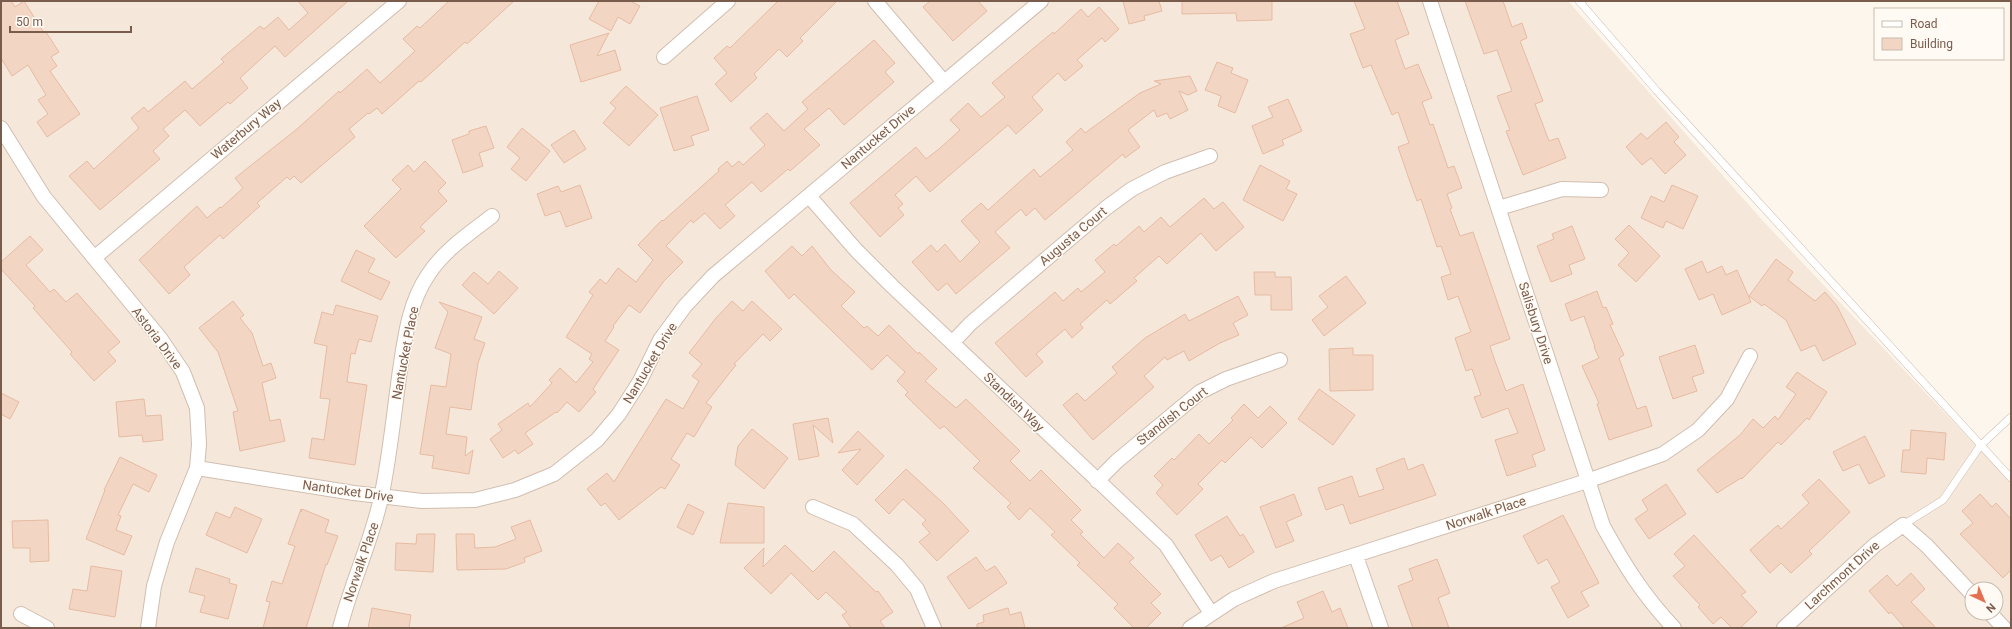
<svg xmlns="http://www.w3.org/2000/svg" width="2012" height="629" viewBox="0 0 2012 629" font-family="Roboto,sans-serif">
<style>
.residential{fill:#f5e8da;fill-rule:evenodd}
.building{fill:#f3d5c3;stroke:#e6bba3}
.lines{fill:none;stroke-linecap:round;stroke-linejoin:round}
.service-casing{stroke:#d1beb0;stroke-width:8}
.minor-casing{stroke:#d1beb0;stroke-width:16}
.service{stroke:#fff;stroke-width:7}
.minor{stroke:#fff;stroke-width:14}
.labels{text-anchor:middle;dominant-baseline:central;stroke-width:3;stroke-linejoin:round;paint-order:stroke}
.street-label{font-size:13px;fill:#7a5c4d;stroke:#fffaf3}
</style>
<rect width="100%" height="100%" fill="#fdf6ec"/>
<path class="residential" d="M1,1h1567l195,220 248,262v145h-2010zM1972,589h24v24h-24z"/>
<path class="building" d="M1,1h10l4,6 9,-6 20,32 2,-1 13,20 -8,5 6,9 -7,5 30,43 -33,23 -10,-15 11,-8 -10,-14 8,-5 -18,-30 -16,11 -11,-18z
M298,1h50l-63,56 -10,-11 -35,32 8,10 -18,16 -2,-2 -28,24 -15,-16 -22,19 6,7 -16,15 7,8 -60,51 -31,-34 18,-15 7,8 45,-41 -8,-10 13,-11 4,5 37,-31 7,8 32,-27 -3,-3 39,-33 4,3 14,-12 11,13 19,-17z
M449,1h65l-47,43 -2,-2 -44,40 -2,-1 -37,33 -5,-6 -8,6 -1,-1 -19,16 6,8 -54,46 -7,-7 -4,4 -3,-3 -30,26 3,3 -37,33 -3,-4 -36,32 6,8 -21,19 -30,-34 58,-54 10,12 13,-11 1,1 22,-20 -8,-10 62,-49 42,-38 1,2 27,-24 13,14 35,-32 -12,-12 14,-13 3,2z
M599,1h31l10,5 -10,18 -12,-7 -7,14 -22,-12z
M778,1h59l-37,37 3,3 -16,16 -8,-8 -25,25 3,4 -26,24 -16,-18 12,-11 -13,-15 13,-12 3,2z
M930,1h48l9,10 -34,30 -30,-34z
M1123,1h36l3,10 -18,5 1,4 -16,4z
M1182,1h90v19l-35,1 -1,-8 -54,1z
M1354,1h43l12,33 -14,6 10,29 13,-5 14,34 -10,4 8,23 3,-1 15,44 6,-2 8,22 -15,6 5,14 -2,1 10,27 13,-4 37,107 -20,7 5,15 11,30 17,-7 22,66 -13,5 4,11 -29,10 -12,-36 23,-7 -10,-25 -26,10 -8,-21 7,-2 -9,-26 -6,2 -11,-33 16,-6 -13,-36 -10,4 -7,-23 10,-3 -10,-28 -4,1 -16,-48 -4,2 -7,-19 -12,-35 11,-4 -11,-31 -6,3 -21,-50 -8,3 -13,-34 15,-5z
M1465,1h38l9,26 10,-4 5,15 -7,3 23,60 -8,3 14,37 9,-3 8,20 -43,17 -17,-44 4,-1 -13,-34 15,-5 -15,-41 -13,4z
M1099,7l20,22 -14,13 -3,-4 -25,22 6,6 -18,15 -7,-8 -26,24 11,13 -27,24 -8,-9 -78,67 -14,-16 -21,19 8,9 -5,4 6,7 -24,22 -30,-34 66,-56 10,12 13,-10 21,-19 -10,-10 18,-17 13,14 24,-20 -13,-14 61,-51 1,2 27,-25 7,8z
M609,33l-12,23 18,-6 6,20 -40,12 -11,-37z
M874,40l21,23 -10,9 9,10 -50,43 -15,-17 -25,21 16,16 -30,26 -2,-2 -27,23 -9,-10 -27,23 10,11 -15,13 -15,-16 -12,10 -2,-3 -25,26 17,16 -19,19 -24,32 -11,-8 -16,21 1,1 -9,14 14,9 -26,39 3,3 -17,20 -12,-10 -10,11 -1,-1 -31,21 8,11 -15,10 -3,-4 -12,8 -13,-19 12,-9 -4,-6 30,-21 2,4 22,-24 -3,-3 11,-12 16,15 17,-21 -4,-3 3,-5 -26,-17 27,-42 -4,-3 11,-13 6,5 12,-16 18,14 17,-22 -15,-15 24,-25 1,1 56,-50 -1,-2 9,-8 5,6 7,-6 4,4 22,-20 -15,-17 17,-15 17,18 24,-22 -6,-7z
M1217,62l16,6 -2,5 17,7 -13,33 -17,-7 3,-10 -16,-6z
M1190,76l7,15 -9,4 -9,-4 9,19 -18,9 -3,-6 -10,4 -3,-7 -26,20 12,17 -15,11 -2,-4 -78,66 -10,-12 -9,8 -5,-7 -26,23 15,16 -54,46 -9,-11 -9,8 -26,-29 19,-17 6,7 8,-8 15,18 20,-20 -19,-21 20,-18 7,7 46,-41 6,8 33,-27 -7,-8 15,-14 4,5 55,-40 21,-9 -7,-3z
M626,86l32,29 -29,31 -26,-23 13,-15 -6,-5z
M697,96l12,34 -18,6 3,9 -20,6 -14,-43z
M1288,99l14,32 -20,9 2,5 -21,9 -11,-28 21,-9 -5,-10z
M1666,122l13,15 -5,5 12,13 -21,19 -14,-16 -9,7 -16,-18 15,-14 6,6z
M486,126l8,22 -15,5 4,13 -20,7 -11,-33 17,-6v-3z
M522,128l28,23 -24,30 -15,-12 9,-11 -13,-11z
M574,130l12,19 -22,14 -13,-18z
M425,161l21,22 -8,8 9,10 -27,26 5,4 -29,27 -32,-32 37,-37 -9,-9 16,-15 6,7z
M1260,165l30,16 -4,8 11,5 -14,27 -40,-21z
M580,185l12,33 -26,9 -6,-16 -15,5 -8,-22 21,-8 3,6z
M1672,185l26,11 -15,33 -17,-8 -3,7 -22,-10 10,-22 13,6z
M1204,198l10,11 9,-7 21,25 -28,24 -15,-18 -34,31 -8,-8 -25,22 3,3 -27,23 -3,-4 -27,24 3,4 -11,10 -7,-9 -29,25 7,8 -17,15 -31,-34 60,-51 8,9 15,-13 3,4 24,-20 -10,-12 19,-16 2,2 23,-20 5,6 17,-15 9,10z
M1629,225l31,31 -24,26 -18,-17 11,-12 -14,-14z
M1572,226l13,33 -16,6 3,9 -21,8 -14,-36 17,-7 -2,-5z
M30,236l13,14 -17,15 24,27 4,-3 12,13 11,-9 43,49 -12,10 8,9 -22,20 -24,-27 2,-2 -39,-44 2,-2 -34,-37v-7z
M792,246l10,10 10,-10 19,24 24,22 -14,14 23,22 3,-2 11,10 11,-11 29,29 1,-2 18,17 -12,12 31,27 10,-9 54,52 -10,10 20,20 11,-11 40,40 -10,10 12,12 -3,2 24,24 14,-15 16,15 -5,4 32,32 -10,9 10,10 -15,15h-12l-20,-20 4,-4 -41,-39 3,-2 -29,-28 4,-3 -25,-24 -11,12 -12,-13 4,-4 -38,-35 7,-7 -36,-35 -4,3 -35,-34 3,-3 -11,-11 8,-9 -18,-17 -15,15 -78,-76 -5,5 -24,-28z
M356,250l19,9 -7,13 22,10 -9,18 -40,-19z
M1776,259l17,13 -5,8 27,21 10,-9 12,14 19,38 -33,17 -8,-16 -14,6 -15,-31 -22,-16 -2,2 -13,-10z
M1702,261l5,12 15,-7 4,9 11,-5 14,32 -29,13 -9,-21 -14,6 -14,-31z
M499,271l19,17 -24,26 -32,-29 12,-13 14,12z
M1254,272h21v5h16l1,33h-21v-15h-16z
M1346,276l20,27 -42,33 -12,-16 16,-13 -9,-11z
M1597,291l6,17 3,-1 7,17 -3,1 14,30 -5,3 18,51 9,-3 6,20 -43,14 -12,-36 2,-1 -17,-37 17,-8 -5,-11h1l-11,-31 -13,5 -6,-17z
M1238,296l10,19 -15,8 6,12 -19,8 -31,18 -5,-10 -17,9 -2,-3 -21,19 10,11 -61,53 -30,-35 14,-12 8,8 32,-28 -5,-6 33,-29 40,-24 4,7z
M233,301l11,14 -4,3 12,15 11,33 8,-3 5,15 -14,5 8,38 10,-2 5,22 -45,10 -7,-39 5,-1 -20,-59 -19,-24z
M732,301l11,10 9,-10 30,28 -12,12 -7,-7 -29,30 2,1 -30,38 6,4 -18,30 -7,-4 -16,26 9,6 -15,24 -4,-2 -42,33 -14,-17 -4,3 -14,-17 20,-16 7,9 52,-83 17,10 16,-28 -7,-5 10,-12 -13,-11 27,-35z
M439,302l43,15 -8,22 11,4 -7,20 -7,47 -21,-3 -4,27 21,3 -2,19 8,-6 -4,24 -37,-6 2,-12 -14,-2 11,-69 15,2 5,-33 -16,-6 13,-36z
M336,305l42,11 -7,26 -12,-3 -4,15 -4,-1 -4,29 20,3 -12,80 -46,-7 3,-20 12,2 6,-41 -10,-1 7,-52 -13,-3 8,-31 11,3z
M1695,345l9,28 -12,4 5,14 -24,8 -14,-42z
M1353,348v7h20v35l-43,1 -1,-42z
M1797,372l30,20 -18,28 -2,-2 -26,27 -3,-3 -36,37 -1,-1 -24,15 -20,-23 43,-35 13,-16 10,9 12,-12 3,4 18,-26 -10,-7z
M1319,389l36,26 -22,30 -35,-26z
M1,393l18,9 -9,17 -9,-5z
M144,399l2,17 15,-1 2,25 -20,2 -1,-7 -23,2 -3,-35z
M1244,404l14,14 12,-12 17,17 -25,25 -11,-11 -26,26 -3,-3 -24,24 5,5 -26,26 -21,-22 7,-8 -9,-9 18,-18 2,2 25,-26 10,10 24,-24 -2,-2z
M828,418l5,25 -20,-18 6,31 -20,4 -6,-36z
M752,429l36,29 -24,31 -29,-24 3,-19z
M1911,430l35,3 -2,27 -17,-2 -1,16 -25,-2 2,-22h7z
M858,431l26,25 -27,29 -15,-15 19,-21 -23,4z
M1865,436l20,40 -16,8 -10,-20 -16,7 -10,-19z
M120,457l37,18 -8,17 -16,-8 -15,31 3,1 -5,14 16,6 -8,19 -38,-16 19,-49h-1z
M1404,458l4,12 15,-6 13,31 -86,29 -7,-20 -17,6 -8,-22 34,-12 7,21 25,-8 -8,-20z
M906,469l38,35 25,27 -32,30 -18,-19 11,-9 -8,-9 4,-4 -23,-21 -14,15 -14,-14z
M1819,479l31,33 -41,39 3,3 -21,19 -10,-10 -11,10 -20,-23 28,-25 3,4 28,-26 -7,-8z
M1666,484l20,30 -37,25 -14,-20 13,-9 -6,-10z
M1294,494l8,21 -16,7 8,19 -18,7 -16,-41z
M1980,494l12,13 4,-4 15,16v51l-8,8 -43,-44 13,-11 -11,-12z
M728,503l36,4v36h-44z
M688,504l16,8 -11,23 -16,-8z
M235,507l27,12 -15,34 -41,-18 10,-23 14,6z
M301,509v3l1,-3 27,11 -4,12 13,4 -11,29 -1,-1 -20,64h-43l7,-26 -4,-1 6,-20 10,3 13,-38 -7,-2z
M1563,515l36,68 -18,9 8,14 -21,12 -17,-31 9,-5 -13,-23 -9,5 -15,-28z
M1227,516l13,20 3,-2 11,18 -25,16 -8,-13 -10,6 -16,-26z
M48,520l1,41 -19,1v-14h-17l-1,-27z
M530,520l12,31 -18,7 1,4 -19,7 -49,1 -1,-36h18l1,14 20,-1 21,-8 -5,-12z
M417,534h18l-2,38 -38,-2 1,-27 20,1z
M1694,535l52,57 -5,3 16,17 -17,16h-8l-11,-11 -8,7 -15,-17 2,-2 -27,-29 12,-10 -11,-12z
M785,545l28,27 21,-21 42,41 2,-1 15,21 -13,9 5,7h-34l-9,-13 5,-3 -21,-20 -8,8 -27,-27 -20,21 -27,-26 20,-20 -1,19z
M976,557l10,14 9,-5 12,17 -38,26 -22,-32z
M1437,559l13,34 -12,5 11,30h-36l-15,-42 15,-6 -4,-11z
M91,566l31,5 -7,46 -46,-8 4,-20 14,2z
M196,568l34,11 -1,4 8,2 -9,34 -28,-7 5,-16 -16,-4z
M1911,573l14,16 -14,13 25,26h-31l-14,-16 -2,2 -20,-23 18,-16 10,11z
M1323,591l9,21 8,-4 8,20h-67l23,-10 -7,-16z
M372,608l39,7 -2,13h-41z
M1008,608l2,7 11,-3 4,16h-48v-4l7,-2 -1,-7z"/>
<g class="lines">
<defs>
<path id="service" d="M1579,1l78,90 354,387
M1903,525l40,-25 37,-54 31,-29"/>
<path id="minor" d="M875,1l69,81
M1430,1l173,525c22,40 40,69 71,102
M664,57l64,-56
M1,128l43,69 116,141 23,34 14,36 2,36 -2,24 -30,74 -13,44 -6,42
M809,196l47,54 36,36 274,259 45,68
M1499,208l63,-19 39,1
M94,258l305,-257
M952,343l19,-20 135,-115 26,-19 33,-17 45,-16
M197,468l157,25 68,8 53,-1 40,-10 39,-16 43,-34 22,-26 21,-33 20,-41 25,-34 28,-30 328,-275
M1097,481l20,-20 83,-69 26,-13 54,-19
M813,507l40,17 44,41 20,24 17,39
M1356,556l25,72
M1990,613l14,15
M21,614l26,14
M340,628c11,-44 31,-85 41,-130 9,-42 13,-86 19,-128 5,-33 9,-67 28,-95 16,-25 41,-41 64,-59
M1190,628l44,-29 40,-18 313,-100 76,-27 35,-24 29,-31 23,-43
M1784,628l91,-83 28,-20 24,21 45,48"/>
</defs>
<use href="#service" class="service-casing"/>
<use href="#minor" class="minor-casing"/>
<use href="#service" class="service"/>
<use href="#minor" class="minor"/>
</g>
<g class="labels">
<g class="street-label">
<text transform="translate(246 129) rotate(-40)">Waterbury Way</text>
<text transform="translate(878 137) rotate(-40)">Nantucket Drive</text>
<text transform="translate(1073 236) rotate(-40)">Augusta Court</text>
<text transform="translate(1536 323) rotate(72)">Salisbury Drive</text>
<text transform="translate(157 338) rotate(53)">Astoria Drive</text>
<text transform="translate(405 353) rotate(-79)">Nantucket Place</text>
<text transform="translate(650 363) rotate(-59)">Nantucket Drive</text>
<text transform="translate(1014 402) rotate(44)">Standish Way</text>
<text transform="translate(1172 416) rotate(-38)">Standish Court</text>
<text transform="translate(348 491) rotate(8)">Nantucket Drive</text>
<text transform="translate(1486 513) rotate(-18)">Norwalk Place</text>
<text transform="translate(361 562) rotate(-71)">Norwalk Place</text>
<text transform="translate(1842 575) rotate(-42)">Larchmont Drive</text>
</g>
</g>
<rect width="2012" height="629" fill="none" stroke="#7a5c4d" stroke-width="4"/>
<rect x="1874" y="8" width="130" height="52" fill="#fffaf3" stroke="#cabbb1"/>
<rect x="1882" y="21" width="20" height="6" fill="#ffffff" stroke="#cabbb1"/>
<text x="1910" y="28" font-size="12" fill="#7a5c4d">Road</text>
<rect x="1882" y="38" width="20" height="12" fill="#f3d5c3" stroke="#cabbb1"/>
<text x="1910" y="48" font-size="12" fill="#7a5c4d">Building</text>
<g transform="translate(1984 601) rotate(136)"><circle r="19" fill="#fffaf3" stroke="#cabbb1"/>
<path d="M0-3L7 15L0 10L-7 15Z" fill="#e76f51"/>
<text y="-6" font-size="11" font-weight="bold" text-anchor="middle" fill="#7a5c4d">N</text>
</g>
<path d="M10 26v6h121v-6" fill="none" stroke="#7a5c4d" stroke-width="2"/>
<text x="16" y="26" font-size="12" fill="#7a5c4d" stroke="#fffaf3" stroke-width="3" paint-order="stroke">50 m</text>
</svg>
